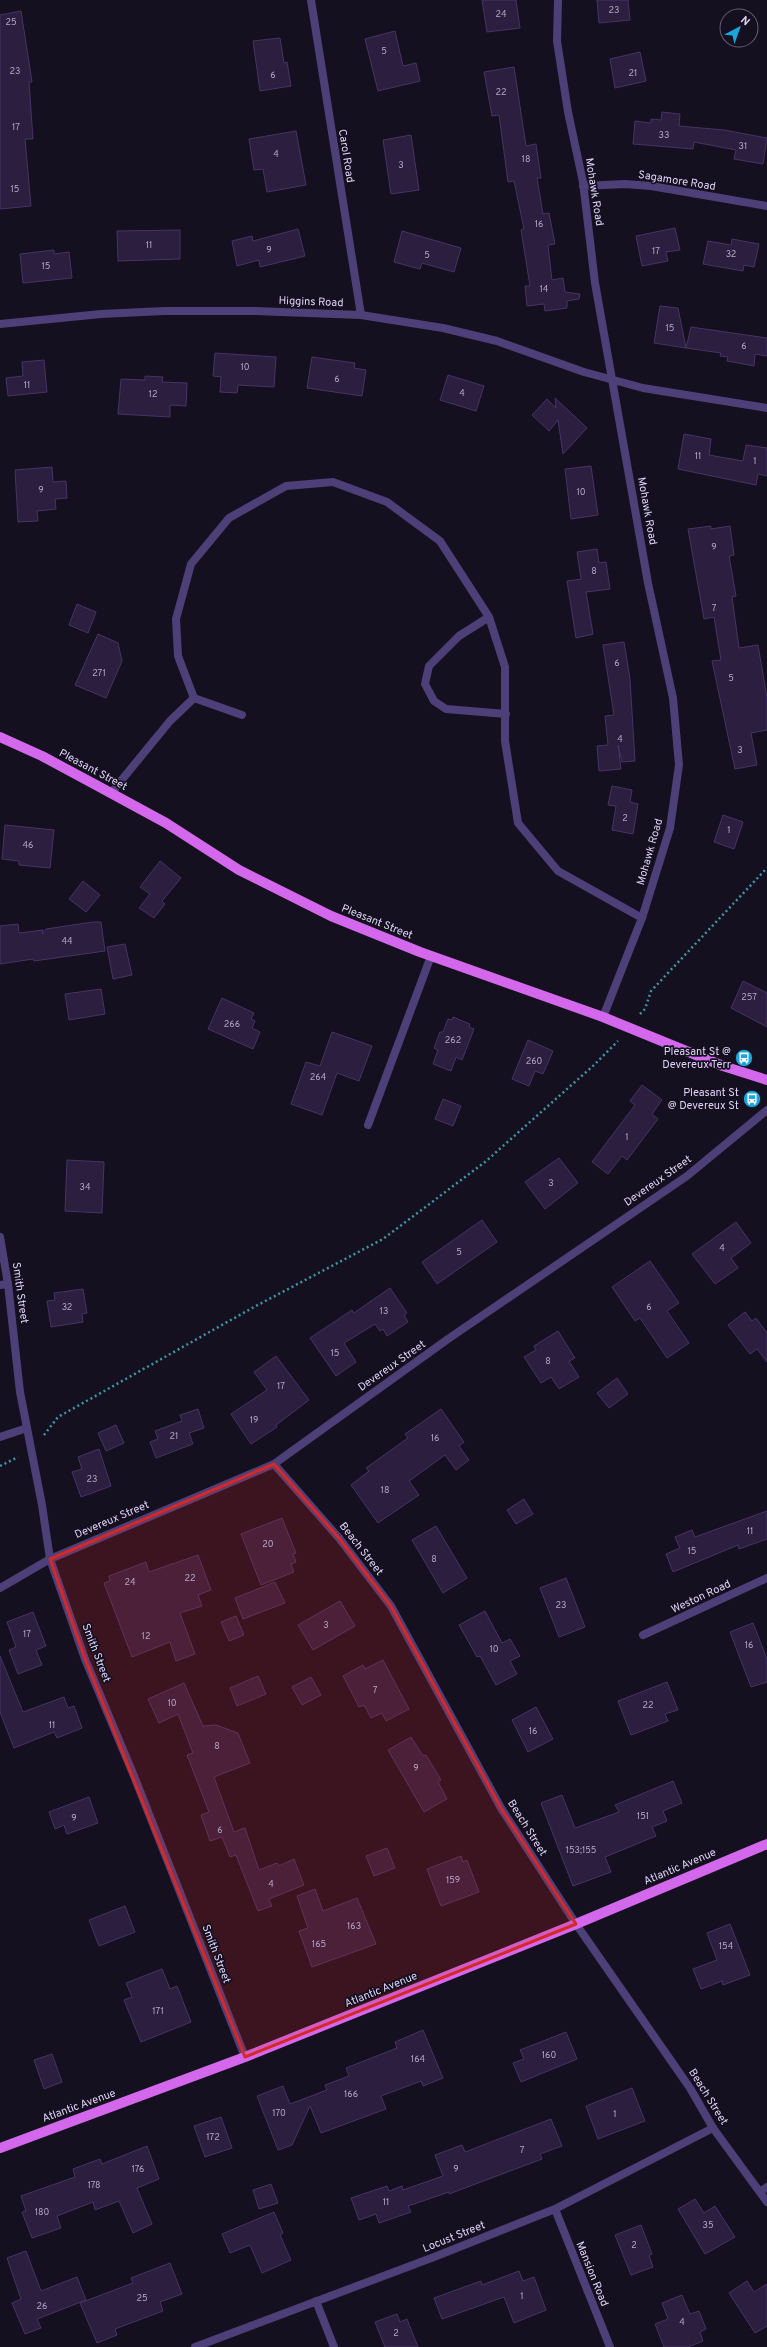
<svg xmlns="http://www.w3.org/2000/svg" width="767" height="2347" viewBox="0 0 767 2347" font-family="Overpass,sans-serif">
<style>
.building{fill:#2b1e3e;stroke:#473367}
.lines{fill:none;stroke-linecap:round;stroke-linejoin:round}
.path{stroke:#3d97a4;stroke-width:2.5;stroke-dasharray:2 3;stroke-linecap:butt}
.service{stroke:#4d4079;stroke-width:8}
.minor{stroke:#4d4079;stroke-width:8}
.tertiary{stroke:#4d4079;stroke-width:8}
.primary{stroke:#d368ec;stroke-width:10}
.marked{fill:#d62828;fill-opacity:0.2;stroke:#d62828;stroke-width:3;stroke-linejoin:round}
.labels{text-anchor:middle;dominant-baseline:central;stroke-width:3.5;stroke-linejoin:round;paint-order:stroke}
.number-label{font-size:9px;fill:#b2a6ca}
.street-label{font-size:11px;fill:#dfd4f9;stroke:#15101f}
.poi-label{font-size:11px;fill:#dfd4f9;stroke:#15101f;text-anchor:end}
</style>
<rect width="100%" height="100%" fill="#15101f"/>
<path class="building" d="M482,0h34l4,28 -33,4z
M597,0h31l2,20 -31,3z
M21,11l11,71h-3l4,57h-8l6,67 -31,3v-194z
M395,31l8,35 13,-3 4,18 -42,10 -13,-52z
M280,38l4,25 3,-1 4,24 -31,5 -7,-50z
M640,52l6,29 -31,7 -5,-29z
M514,67l12,79 10,-2 5,34h-4l6,36 6,-1 6,31 -7,1 4,35 11,-2 2,14 15,2 -1,5 -12,2v7l-22,3 -1,-7 -17,2 -2,-20h5l-9,-56 3,-1 -10,-48 -6,1 -9,-67 -7,1 -8,-44z
M662,112l18,2 -1,12 45,4 43,8 -4,26 -29,-5 2,-9 -42,-8 -1,7 -60,-5 2,-23 16,2v-4l10,1z
M296,131l10,54 -39,7 -4,-23 -9,1 -5,-31z
M411,135l8,55 -28,4 -8,-54z
M675,228l5,22 -14,2 2,9 -26,5 -6,-30z
M298,229l7,27 -45,11 -1,-7 -22,6 -5,-25 20,-5 1,5z
M180,230v29l-62,2 -1,-30z
M402,231l59,17 -7,24 -32,-9 -2,6 -26,-7z
M732,239l27,5 -5,23 -10,-2 -1,6 -40,-7 5,-23 23,4z
M54,250v4l15,-2 3,26 -49,5 -3,-29z
M660,306l18,2 8,40 -32,-5z
M691,327l76,11v18l-12,-2 -1,12 -27,-5 1,-4 -8,-1 1,-3 -35,-5z
M215,353l61,4 -2,30 -36,-2 -1,8 -17,-1 1,-15 -8,-1z
M312,357l43,6 -1,5 12,2 -4,26 -55,-8z
M44,360l3,32 -39,4 -2,-18 17,-2 -1,-14z
M448,375l36,11 -8,25 -36,-11z
M145,376l18,1 -1,5 25,1 -1,23 -16,-1v12l-52,-3 3,-35 24,1z
M555,398l32,30 -24,26 -5,-34 -9,11 -17,-16 15,-16 9,9z
M684,434l27,5 -2,16 34,6 3,-16 21,3v28l-9,-2 -2,11 -78,-16z
M591,466l7,49 -27,4 -6,-50z
M52,467l1,15 13,-1 1,17 -12,1 1,10 -19,2 1,10 -20,1 -3,-52z
M711,526v3l19,-3 4,29 -5,1 7,40 -4,1 7,51 19,-3 9,53v32l-16,3 6,32 -22,4 -23,-108 9,-1 -7,-43 -10,2 -16,-90z
M597,549l2,14 7,-1 4,27 -24,3 7,42 -17,4 -9,-57 14,-2 -4,-27z
M77,604l19,8 -8,21 -19,-8z
M98,634l20,9 4,18 -16,37 -31,-13z
M624,642l6,37 5,82 -13,1 -4,-17 3,24 -22,2 -2,-25 11,-1 -3,-29 9,-1 -11,-70z
M612,786l20,4 -2,12 8,2 -5,30 -21,-4 4,-24 -8,-1z
M723,815l20,7 -9,27 -20,-7z
M5,825l49,5 -4,38 -31,-3v-4l-17,-2z
M160,861l21,17 -19,23 3,3 -11,14 -15,-10 11,-14 -10,-7z
M83,881l17,14 -14,17 -17,-13z
M93,922h8l4,29 -71,10 -1,-2 -33,5v-38l18,-2 1,9 24,-3 -1,4 4,-5z
M125,944l7,31 -19,4 -6,-32z
M743,981l24,12v34l-36,-19z
M101,989l4,25 -36,6 -4,-26z
M222,998l32,15 -3,6 4,2 -3,7 8,4 -7,17 -45,-20z
M453,1017l17,7 -1,3 5,2 -12,31 -6,-3 -5,14 -18,-7 5,-14 -4,-2 6,-16h3l5,-13 4,1z
M332,1032l40,14 -13,35 -22,-8 -15,42 -31,-11 15,-42 14,4z
M528,1040l25,11 -10,23 -8,-3 -6,15 -17,-7z
M642,1085l20,15 -10,14 6,5 -31,41 -5,-4 -14,18 -16,-12 43,-57 -5,-4z
M443,1099l18,7 -8,20 -18,-7z
M559,1158l19,25 -33,26 -20,-27z
M67,1160l37,2 -2,51 -37,-2z
M482,1220l15,22 -60,42 -15,-22z
M736,1222l15,21 -20,15 7,10 -23,16 -23,-30z
M650,1261l29,42 -12,8 22,32 -22,15 -27,-40 -5,3 -23,-34z
M390,1288l17,25 -3,2 4,7 -21,14 -4,-7 -3,2 -5,-7 -31,19 12,19 -20,14 -26,-38 42,-28 2,3z
M83,1289l4,24 -5,1 1,8 -32,5 -4,-26 8,-1 -1,-7z
M745,1312l7,9 4,-3 11,15v29l-10,-13 -7,5 -22,-29z
M558,1331l17,27 -6,3 10,16 -20,12 -8,-12 -10,6 -17,-26 12,-7 -2,-4z
M276,1356l33,44 -33,25 1,2 -26,17 -20,-30 36,-24 -13,-18z
M617,1378l11,16 -19,14 -12,-15z
M198,1409l6,19 -15,5 4,11 -37,14 -6,-16 8,-3 -3,-8 27,-10 -2,-6z
M441,1409l23,33 -5,4 10,14 -13,10 -11,-15 -36,26 10,14 -41,28 -27,-38 18,-14 -3,-3 42,-30 -3,-4z
M116,1425l8,18 -18,8 -8,-18z
M99,1449l12,37 -30,11 -9,-25 10,-3 -4,-12z
M524,1499l9,15 -17,10 -9,-14z
M767,1511v28l-28,10 -1,-4 -65,27 -7,-18 14,-6 -5,-11 17,-7 3,7z
M282,1518l14,35 -3,1 3,8 -5,2 3,8 -33,13 -20,-51z
M436,1526l31,52 -24,15 -31,-53z
M198,1555l13,35 -13,5 4,11 -22,7 15,41 -19,7 -6,-19 -38,15 -28,-74 6,-2 -1,-5 37,-14 3,10z
M566,1578l19,49 -26,10 -19,-49z
M275,1582l10,21 -42,16 -8,-21z
M340,1601l15,25 -42,24 -15,-25z
M485,1611l17,32 8,-4 10,17 -10,5 7,13 -21,11 -16,-29 -3,1 -18,-32z
M33,1612l13,34 -10,4 6,15 -24,9 -9,-24 7,-3 -9,-25z
M236,1616l8,19 -15,6 -8,-19z
M753,1623l14,36v23l-16,5 -21,-55z
M0,1656l23,56 41,-15 4,11 6,-2 8,22 -25,10 -3,-6 -40,16 -14,-36z
M383,1660l26,49 -23,12 -4,-8 -11,5 -7,-13 -5,2 -16,-31 20,-11 2,4z
M258,1676l8,18 -29,12 -7,-18z
M311,1677l10,18 -19,10 -10,-18z
M667,1682l11,28 -13,4 3,7 -37,14 -13,-34z
M184,1683l19,43 13,-1 22,8 12,30 -36,14 20,55 11,-4 14,42 18,-7 2,3 15,-7 10,26 -35,14 3,7 -14,5 -22,-56 -6,2 -8,-20 -12,4 -9,-26 8,-3 -22,-57 6,-2 -15,-39 -19,9 -11,-24z
M536,1707l17,32 -25,13 -16,-32z
M411,1737l12,19 3,-1 15,25 -3,2 9,17 -23,13 -36,-62z
M673,1781l9,22 -19,8 4,10 -15,6 4,9 -51,21 6,15 -38,14 -32,-83 21,-8 13,33 44,-16 -4,-7z
M89,1797l9,26 -31,11 -3,-9 -9,4 -6,-17z
M387,1848l8,20 -21,8 -8,-20z
M461,1856l2,6 4,-2 12,32 -38,14 -14,-37z
M315,1889l8,22 34,-13 19,46 -64,23 -13,-36 9,-3 -11,-32z
M125,1906l10,26 -36,14 -10,-26z
M730,1924l20,51 -27,10 -1,-4 -21,8 -8,-20 24,-9 -10,-27z
M162,1969l8,20 7,-3 14,36 -50,20 -17,-42 8,-3 -6,-14z
M423,2030l20,48 -20,8 -2,-5 -40,15 5,13 -65,24 -11,-27 -18,39 -14,5 -21,-54 26,-10 7,18 37,-14 -2,-5 24,-9 -3,-8 51,-20 -2,-6z
M566,2032l11,27 -56,23 -8,-19 11,-4 -4,-9z
M52,2054l10,28 -18,7 -10,-29z
M632,2088l13,33 -47,18 -12,-33z
M221,2117l11,31 -27,9 -11,-31z
M551,2119l11,27 -22,8 2,5 -93,35v-2l-41,14 3,6 -32,11 -3,-9 -17,6 -8,-22 36,-12 2,5 13,-5 1,4 40,-14 -8,-21 27,-10 3,7z
M147,2146l12,33 -22,9 15,36 -19,9 -14,-32 -24,9 -2,-8 -36,14 4,12 -29,10 -10,-26 4,-1 -5,-15 54,-19 -2,-8 27,-10 2,5z
M271,2184l7,19 -19,6 -6,-19z
M695,2199l9,14 11,-7 20,31 -30,17 -27,-45z
M274,2212l9,21 -3,2 11,25 -29,13 -12,-28 -20,8 -8,-19z
M641,2225l11,29 -3,1 4,12 -22,8 -16,-40z
M26,2251l15,40 36,-14 9,23 -49,19 4,9 -16,6 -13,-31 9,-4 -14,-41z
M170,2263l12,31 -22,8 3,9 -48,18 2,6 -20,8 -17,-40 53,-20 -2,-5z
M519,2271l4,10 11,-4 12,33 -32,13 -10,-26 -62,22 -8,-21 47,-17 1,4z
M747,2281l7,11 13,-8v42l-12,7 -26,-40z
M682,2295l8,19 9,-3 7,18 -6,3 3,9 -15,6h-24l-9,-23 13,-5 -6,-16z
M397,2314l3,8 7,-3 11,28h-33l-10,-25z"/>
<g class="lines">
<path class="path" d="M640,1014l5,-5 6,-18 116,-123
M44,1435l14,-18 196,-110 129,-68 102,-77 109,-97 24,-24
M0,1466l18,-9"/>
<path class="service" d="M489,617l-30,19 -30,30 -4,18 9,17 12,8 60,5
M242,715l-48,-17 -16,-42 -2,-37 15,-55 38,-46 57,-32 47,-4 54,20 53,39 49,76 16,50v74l13,82 40,48 84,47
M111,793l59,-72 24,-23
M368,1125l63,-169
M0,1285l8,-1
M0,1437l27,-9"/>
<path class="minor" d="M311,0l50,315
M558,0l-1,41 11,71 15,70 12,101 53,300 25,115 6,67 -9,63 -28,90 -39,99
M583,186l42,-2 26,2 116,20
M0,324l101,-10 63,-3h91l106,4 82,13 54,13 87,31 59,16 124,20
M274,1464l65,74 52,68 110,202 75,116
M0,1588l50,-29 224,-95 174,-125 239,-163 80,-66
M643,1635l124,-57
M760,2192l7,-5
M555,2209l55,138
M316,2301l18,46
M195,2347l239,-90 121,-48 158,-81"/>
<path class="tertiary" d="M0,1237l8,47 12,108 22,113 8,54 35,100 49,117 111,281
M576,1924l114,164 23,40 54,74"/>
<path class="primary" d="M0,737l42,19 54,29 70,38 73,47 92,46 89,36 183,65 120,49 44,14
M0,2148l245,-91 331,-133 191,-80"/>
</g>
<path class="marked" d="M274,1464l65,74 52,68 110,202 75,116 -331,133 -160,-398 -35,-100z"/>
<defs>
<symbol id="bus-disc" viewBox="-11 -11 22 22"><circle r="9.5" fill="#1ca5dd" stroke="#15101f"/><path d="M-5-6H5V4H4V6H2V4H-2V6H-4V4H-5ZM-3.5-4V0h7V-4ZM-3.5 1.2v1.5H-2V1.2ZM2 1.2v1.5H3.5V1.2Z" fill="#fff"/></symbol>
</defs>
<g fill-rule="evenodd">
<use href="#bus-disc" x="734" y="1048" width="20" height="20"/>
<use href="#bus-disc" x="742" y="1089" width="20" height="20"/>
</g>
<g class="labels">
<g class="number-label">
<text x="614" y="10">23</text>
<text x="501" y="14">24</text>
<text x="11" y="22">25</text>
<text x="384" y="51">5</text>
<text x="15" y="71">23</text>
<text x="633" y="73">21</text>
<text x="273" y="75">6</text>
<text x="501" y="92">22</text>
<text x="16" y="127">17</text>
<text x="664" y="135">33</text>
<text x="743" y="146">31</text>
<text x="276" y="154">4</text>
<text x="526" y="159">18</text>
<text x="401" y="165">3</text>
<text x="15" y="189">15</text>
<text x="539" y="224">16</text>
<text x="149" y="245">11</text>
<text x="269" y="250">9</text>
<text x="656" y="251">17</text>
<text x="731" y="254">32</text>
<text x="427" y="255">5</text>
<text x="46" y="266">15</text>
<text x="544" y="289">14</text>
<text x="670" y="328">15</text>
<text x="744" y="346">6</text>
<text x="245" y="367">10</text>
<text x="337" y="379">6</text>
<text x="27" y="385">11</text>
<text x="462" y="393">4</text>
<text x="153" y="394">12</text>
<text x="698" y="456">11</text>
<text x="755" y="461">1</text>
<text x="41" y="490">9</text>
<text x="581" y="492">10</text>
<text x="714" y="547">9</text>
<text x="594" y="571">8</text>
<text x="714" y="608">7</text>
<text x="617" y="663">6</text>
<text x="99" y="673">271</text>
<text x="731" y="678">5</text>
<text x="620" y="739">4</text>
<text x="740" y="750">3</text>
<text x="625" y="818">2</text>
<text x="729" y="830">1</text>
<text x="28" y="845">46</text>
<text x="67" y="941">44</text>
<text x="749" y="997">257</text>
<text x="232" y="1024">266</text>
<text x="453" y="1040">262</text>
<text x="534" y="1061">260</text>
<text x="318" y="1077">264</text>
<text x="627" y="1137">1</text>
<text x="551" y="1183">3</text>
<text x="85" y="1187">34</text>
<text x="722" y="1248">4</text>
<text x="459" y="1252">5</text>
<text x="67" y="1307">32</text>
<text x="649" y="1307">6</text>
<text x="384" y="1311">13</text>
<text x="335" y="1353">15</text>
<text x="548" y="1361">8</text>
<text x="281" y="1386">17</text>
<text x="254" y="1420">19</text>
<text x="174" y="1436">21</text>
<text x="435" y="1438">16</text>
<text x="92" y="1479">23</text>
<text x="385" y="1490">18</text>
<text x="750" y="1531">11</text>
<text x="268" y="1544">20</text>
<text x="692" y="1551">15</text>
<text x="434" y="1559">8</text>
<text x="190" y="1578">22</text>
<text x="130" y="1582">24</text>
<text x="561" y="1605">23</text>
<text x="326" y="1625">3</text>
<text x="27" y="1634">17</text>
<text x="146" y="1636">12</text>
<text x="749" y="1645">16</text>
<text x="494" y="1649">10</text>
<text x="375" y="1690">7</text>
<text x="172" y="1703">10</text>
<text x="648" y="1705">22</text>
<text x="52" y="1725">11</text>
<text x="533" y="1731">16</text>
<text x="217" y="1746">8</text>
<text x="416" y="1768">9</text>
<text x="643" y="1816">151</text>
<text x="74" y="1818">9</text>
<text x="220" y="1830">6</text>
<text x="581" y="1850">153;155</text>
<text x="453" y="1880">159</text>
<text x="271" y="1884">4</text>
<text x="354" y="1926">163</text>
<text x="319" y="1944">165</text>
<text x="726" y="1946">154</text>
<text x="158" y="2011">171</text>
<text x="549" y="2055">160</text>
<text x="418" y="2059">164</text>
<text x="351" y="2094">166</text>
<text x="279" y="2113">170</text>
<text x="615" y="2114">1</text>
<text x="213" y="2137">172</text>
<text x="522" y="2150">7</text>
<text x="138" y="2169">176</text>
<text x="456" y="2169">9</text>
<text x="94" y="2185">178</text>
<text x="386" y="2202">11</text>
<text x="42" y="2212">180</text>
<text x="708" y="2225">35</text>
<text x="634" y="2245">2</text>
<text x="522" y="2296">1</text>
<text x="142" y="2298">25</text>
<text x="42" y="2306">26</text>
<text x="682" y="2322">4</text>
<text x="396" y="2333">2</text>
</g>
<g class="street-label">
<text transform="translate(346 156) rotate(81)">Carol Road</text>
<text transform="translate(677 181) rotate(9)">Sagamore Road</text>
<text transform="translate(594 192) rotate(81)">Mohawk Road</text>
<text transform="translate(311 302) rotate(2)">Higgins Road</text>
<text transform="translate(647 511) rotate(80)">Mohawk Road</text>
<text transform="translate(93 770) rotate(28)">Pleasant Street</text>
<text transform="translate(650 852) rotate(-74)">Mohawk Road</text>
<text transform="translate(377 922) rotate(22)">Pleasant Street</text>
<text transform="translate(658 1181) rotate(-35)">Devereux Street</text>
<text transform="translate(20 1293) rotate(82)">Smith Street</text>
<text transform="translate(392 1366) rotate(-35)">Devereux Street</text>
<text transform="translate(112 1520) rotate(-23)">Devereux Street</text>
<text transform="translate(361 1549) rotate(52)">Beach Street</text>
<text transform="translate(701 1597) rotate(-25)">Weston Road</text>
<text transform="translate(96 1653) rotate(69)">Smith Street</text>
<text transform="translate(527 1828) rotate(58)">Beach Street</text>
<text transform="translate(680 1867) rotate(-23)">Atlantic Avenue</text>
<text transform="translate(216 1954) rotate(69)">Smith Street</text>
<text transform="translate(381 1990) rotate(-22)">Atlantic Avenue</text>
<text transform="translate(708 2097) rotate(58)">Beach Street</text>
<text transform="translate(79 2106) rotate(-20)">Atlantic Avenue</text>
<text transform="translate(454 2237) rotate(-22)">Locust Street</text>
<text transform="translate(592 2274) rotate(68)">Mansion Road</text>
</g>
<g class="poi-label">
<text x="731" y="1052">Pleasant St @<tspan x="731" dy="13">Devereux Terr</tspan></text>
<text x="739" y="1093">Pleasant St<tspan x="739" dy="13">@ Devereux St</tspan></text>
</g>
</g>
<g transform="translate(739 28) rotate(41)"><circle r="19" fill="#15101f" stroke="#665e76"/>
<path d="M0-3L7 15L0 10L-7 15Z" fill="#1ca5dd"/>
<text y="-6" font-size="11" font-weight="bold" text-anchor="middle" fill="#dfd4f9">N</text>
</g>
</svg>
